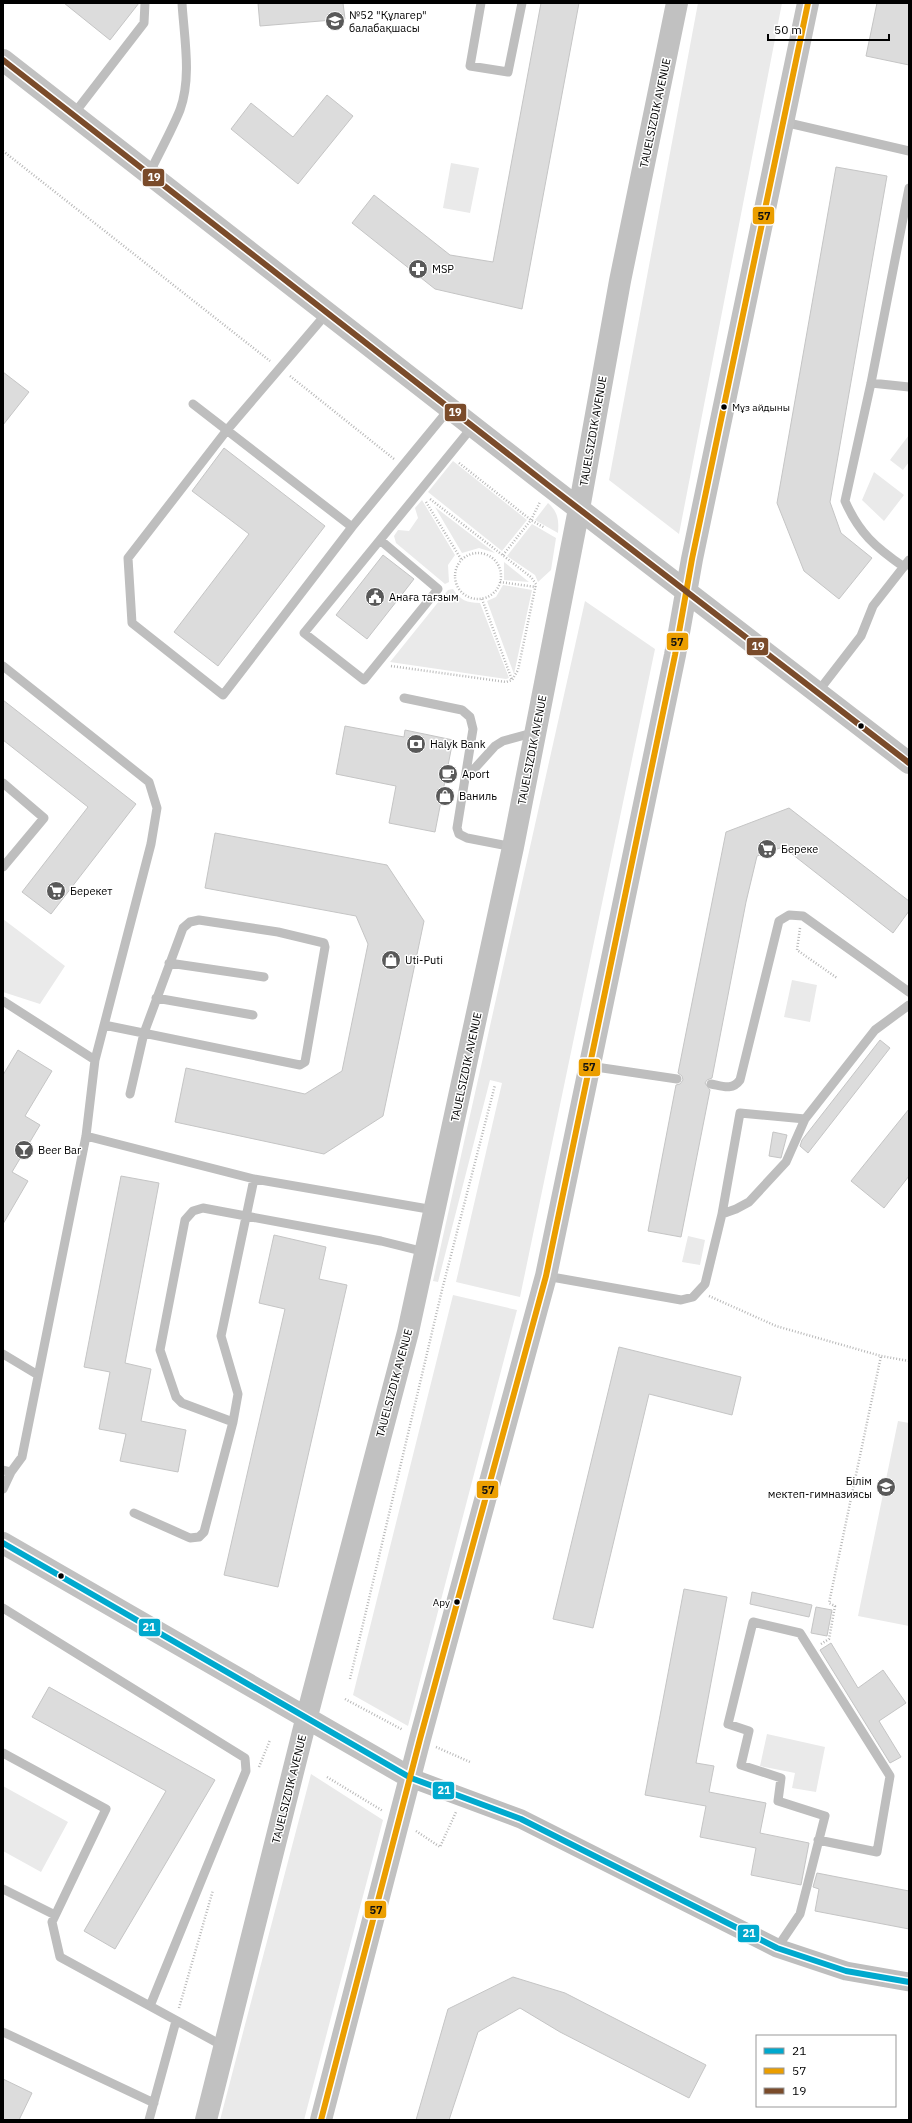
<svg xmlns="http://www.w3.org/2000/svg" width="912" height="2123" viewBox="0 0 912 2123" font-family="'IBM Plex Sans',sans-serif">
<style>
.green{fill:#eaeaea}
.building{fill:#dcdcdc;stroke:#c5c5c5}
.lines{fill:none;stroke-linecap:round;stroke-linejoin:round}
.path{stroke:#b8b8b8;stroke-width:2.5;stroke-dasharray:1 2;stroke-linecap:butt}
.lane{stroke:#bebebe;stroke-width:9}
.street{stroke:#bebebe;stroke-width:19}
.secondary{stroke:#c1c1c1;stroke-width:22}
.bus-1-casing{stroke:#fff;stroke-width:9}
.bus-2-casing{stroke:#fff;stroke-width:9}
.bus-3-casing{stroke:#fff;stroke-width:9}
.bus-1{stroke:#00a9ce;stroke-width:6}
.bus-2{stroke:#eb9e00;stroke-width:6}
.bus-3{stroke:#7a4b2a;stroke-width:6}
.bus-dot{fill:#000;stroke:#fff;stroke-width:1.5}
.labels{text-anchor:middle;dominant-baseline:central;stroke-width:3;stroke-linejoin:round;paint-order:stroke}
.bus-label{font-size:10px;fill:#000;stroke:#fff;text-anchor:start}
.poi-label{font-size:11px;fill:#000;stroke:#fff;text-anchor:start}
.street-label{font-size:11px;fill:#000;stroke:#fff}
.line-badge{stroke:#fff;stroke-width:1.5}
.badge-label{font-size:11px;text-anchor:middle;font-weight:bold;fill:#fff}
.pale-badge-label{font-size:11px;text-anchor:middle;font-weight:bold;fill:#111}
</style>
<rect width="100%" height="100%" fill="#fff"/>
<path class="green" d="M698,3h84l-103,531 -70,-54z
M451,163l28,5 -9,45 -27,-5z
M909,435v27l-6,8 -13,-10z
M453,461l74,59 -25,31 -74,-59z
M874,472l30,23 -20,26 -22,-21z
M422,500l33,55 -7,10 1,17 -4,2 -49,-41 -2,-7 4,-6 11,1 9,-13 -3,-10z
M548,503c10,9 11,17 10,30l-23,-13z
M435,507l60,46 -16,-5 -17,5z
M532,524l24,14 -5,32 -13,12 -3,-7 -28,-19z
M504,562l25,20 -25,-2z
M503,585l29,5 -18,84 -27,-73 9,-4z
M453,589c7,11 14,14 27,14l29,75 -3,1 -116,-17 58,-72z
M585,601l70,48 -135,648 -64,-15 46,-199 -12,-3 -52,202 -5,-1z
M3,919l62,47 -25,38 -37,-12z
M792,980l25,5 -7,37 -26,-5z
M688,1236l17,4 -5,25 -18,-3z
M453,1295l64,15 -109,416 -55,-31z
M898,1421l11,2v203l-51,-10z
M767,1734l58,13 -9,45 -24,-4 3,-15 -35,-7z
M311,1774l72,46 -79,300h-84z
M3,1786l65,36 -27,50 -38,-21z"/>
<path class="building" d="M64,3h75l-29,37z
M258,3h85l2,16 -85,7z
M541,3h38l-57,306 -87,-20 -83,-66 22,-28 76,60 43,7z
M877,3h32v62l-43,-9z
M327,95l26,21 -55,68 -67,-55 20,-26 42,34z
M836,167l51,9 -57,326 11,31 31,25 -33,41 -35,-28 -27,-68z
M3,372l26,20 -26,33z
M224,448l101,78 -107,140 -44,-34 75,-98 -57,-43z
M383,555l31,24 -47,60 -31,-24z
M3,700l133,104 -85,110 -29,-22 66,-85 -85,-67z
M345,726l59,11 1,-7 48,10 -18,92 -46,-9 7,-37 -60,-12z
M789,808l120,93v10l-16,22 -110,-86 -26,9 -11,46 -34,176 -5,2 -2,3 5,7 -29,147 -33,-6 28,-146 4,-1 3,-4 -1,-4 -4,-3 48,-241z
M215,833l172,32 37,56 -41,195 -59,38 -149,-32 11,-54 119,26 37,-23 26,-127 -12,-28 -151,-28z
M880,1040l10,8 -82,105 -8,-7 2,-6z
M18,1050l34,21 -27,45 15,9 -28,47 16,9 -25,43v-149z
M909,1109v67l-25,32 -33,-27z
M773,1132l14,3 -6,23 -12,-2z
M121,1176l38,7 -34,180 26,6 -10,52 45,9 -8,42 -58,-11 6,-27 -27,-5 11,-57 -26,-5z
M274,1235l52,12 -7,32 28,6 -69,302 -54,-12 61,-266 -26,-6z
M619,1347l122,30 -9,38 -83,-21 -56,234 -40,-9z
M684,1589l43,8 -31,166 18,3 -5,26 57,11 -6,30 49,10 -8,42 -50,-10 5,-27 -56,-11 6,-31 -61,-11z
M752,1592l60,13 -3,12 -59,-13z
M816,1607l16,3 -5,26 -16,-3z
M831,1643l27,45 25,-18 23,33 -27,18 22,36 -11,6 -70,-113z
M49,1687l166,93 -100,169 -31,-18 82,-140 -134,-74z
M817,1873l92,18v38l-94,-18 4,-22 -6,-2z
M513,1977l52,16 141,72 -17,33 -129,-66 -40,-24 -42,24 -29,88h-33l32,-111z
M3,2079l29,14 -13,27h-16z"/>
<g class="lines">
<path class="path" d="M3,151l267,210
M290,376l104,83
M459,463l72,57 14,8
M426,502l35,57
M455 576a23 23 0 1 1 46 0a23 23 0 1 1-46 0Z
M503,555l28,-35 9,-18
M500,582l36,5
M482,599l30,81
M391,666l115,16 6,-2 6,-10 18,-86 -5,-7 -101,-78
M800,928l-3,22 40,28
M709,1296l67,30 105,30 28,5
M821,1644l8,-5 6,-33 -6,-3 52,-247
M350,1679l92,-389 53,-205
M345,1699l58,31
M436,1747l34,15
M259,1767l11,-27
M327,1777l56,34
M416,1831l24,16 16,-35
M179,2008l34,-118"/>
<path class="lane" d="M481,3l-11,63 38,6 14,-69
M73,115l71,-92 1,-20
M784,122l125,29
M149,174c10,-21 22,-42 31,-64 12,-33 4,-73 2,-107
M327,313l-100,117 -99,128 4,65 91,72 129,-168 98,-119
M871,383l38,4
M193,404l159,123
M380,540l58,49 -74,91 -60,-47 169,-207
M904,567c-29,-20 -45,-34 -59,-66l26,-118 38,-195
M3,666l146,116 8,26 -6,36 -56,216 -9,76 -64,321 -11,15 -8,-2
M817,693l44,-57 12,-30 36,-46
M404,698l58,12 8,7 3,12 -16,99 2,6 8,4 46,9
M466,778l29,-32 8,-5 33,-9
M3,783l41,35 -41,49
M169,963l95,14
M156,998l97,17
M3,1001l92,59
M104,1025l196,40 5,-3 20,-115 -1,-4 -46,-11 -79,-12 -9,2 -7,6 -39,105 -14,61
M589,1066l88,13
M711,1084c11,2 21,7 29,-4l39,-159 10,-6 14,1 106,76
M86,1136l168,43 180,31
M722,1214l18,-101 65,6
M546,1276l135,24 12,-3 12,-13 17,-70 14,-5 13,-7 37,-40 19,-43 70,-89 34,-25
M3,1354l35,21
M233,1422l-51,-19 -6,-6 -16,-47 25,-130 8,-9 10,-3 178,33 44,11
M3,1489l8,-17
M134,1513l56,25 9,-1 5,-5 29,-110 5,-28 -17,-58 33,-157
M3,1608l242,150 1,13 -96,235
M3,1753l103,56 -54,113 8,35 165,90
M3,1889l52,26
M777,1948l23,-34 25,-98 -47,-15 3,-23 -40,-13 8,-34 -21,-7 25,-102 47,11 90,143 -13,76 -59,-12
M3,2032l151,71
M149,2120l27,-99"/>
<path class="street" d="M411,1778l110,41 256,129 69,23 63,11"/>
<path class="secondary" d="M3,60l545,425 361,278
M3,1543l408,235
M206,2120l101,-404 101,-384 105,-485 66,-338 41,-228 57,-278
M321,2120l99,-381 126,-463 129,-621 17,-96 116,-556"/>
<defs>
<path id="bus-1" d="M3,1543l408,235 110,41 256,129 69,23 63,11"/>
<path id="bus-2" d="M321,2120l99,-381 126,-463 129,-621 17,-96 116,-556"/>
<path id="bus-3" d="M3,60l545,425 361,278"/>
</defs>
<use href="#bus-1" class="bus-1-casing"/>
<use href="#bus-2" class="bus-2-casing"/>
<use href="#bus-3" class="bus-3-casing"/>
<use href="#bus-1" class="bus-1"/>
<use href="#bus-2" class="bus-2"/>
<use href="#bus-3" class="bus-3"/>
</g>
<defs>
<symbol id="school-disc" viewBox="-11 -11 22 22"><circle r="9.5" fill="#595959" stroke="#fff"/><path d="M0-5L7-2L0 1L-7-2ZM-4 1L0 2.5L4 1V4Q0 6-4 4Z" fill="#fff"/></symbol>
<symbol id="pharmacy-disc" viewBox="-11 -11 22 22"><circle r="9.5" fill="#595959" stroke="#fff"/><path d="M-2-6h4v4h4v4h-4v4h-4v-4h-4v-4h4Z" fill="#fff"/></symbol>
<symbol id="civic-disc" viewBox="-11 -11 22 22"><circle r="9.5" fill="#595959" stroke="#fff"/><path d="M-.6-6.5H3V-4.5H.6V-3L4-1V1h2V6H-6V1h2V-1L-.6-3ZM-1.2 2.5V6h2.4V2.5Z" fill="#fff"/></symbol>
<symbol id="bank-disc" viewBox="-11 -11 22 22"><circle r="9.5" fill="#595959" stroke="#fff"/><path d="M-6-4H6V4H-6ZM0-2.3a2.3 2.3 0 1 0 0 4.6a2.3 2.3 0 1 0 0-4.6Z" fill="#fff"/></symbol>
<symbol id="cafe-disc" viewBox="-11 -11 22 22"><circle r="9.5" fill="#595959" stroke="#fff"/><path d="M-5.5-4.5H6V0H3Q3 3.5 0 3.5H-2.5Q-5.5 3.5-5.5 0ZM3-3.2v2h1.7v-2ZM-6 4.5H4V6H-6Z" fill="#fff"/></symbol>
<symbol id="shop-disc" viewBox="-11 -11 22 22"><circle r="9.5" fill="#595959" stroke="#fff"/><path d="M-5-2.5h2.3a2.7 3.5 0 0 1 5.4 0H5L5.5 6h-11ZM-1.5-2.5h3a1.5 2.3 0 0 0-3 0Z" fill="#fff"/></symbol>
<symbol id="supermarket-disc" viewBox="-11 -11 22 22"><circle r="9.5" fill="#595959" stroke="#fff"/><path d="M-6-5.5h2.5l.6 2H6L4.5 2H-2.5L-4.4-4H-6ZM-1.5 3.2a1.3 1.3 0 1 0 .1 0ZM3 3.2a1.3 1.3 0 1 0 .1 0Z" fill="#fff"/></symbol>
<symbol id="bar-disc" viewBox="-11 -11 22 22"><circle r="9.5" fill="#595959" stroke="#fff"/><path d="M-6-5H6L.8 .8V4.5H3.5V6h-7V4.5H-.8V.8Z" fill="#fff"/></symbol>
</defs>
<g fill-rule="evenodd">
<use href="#school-disc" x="324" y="10" width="22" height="22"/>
<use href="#pharmacy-disc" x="407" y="258" width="22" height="22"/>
<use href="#civic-disc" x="364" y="586" width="22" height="22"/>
<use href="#bank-disc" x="405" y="733" width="22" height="22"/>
<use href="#cafe-disc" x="437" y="763" width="22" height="22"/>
<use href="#shop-disc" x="434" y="785" width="22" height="22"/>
<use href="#supermarket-disc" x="756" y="838" width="22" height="22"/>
<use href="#supermarket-disc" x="45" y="880" width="22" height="22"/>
<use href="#shop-disc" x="380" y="949" width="22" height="22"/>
<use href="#bar-disc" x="13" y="1139" width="22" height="22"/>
<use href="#school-disc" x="875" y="1476" width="22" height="22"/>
</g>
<g class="bus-dot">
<circle cx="724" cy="407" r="3.5"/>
<circle cx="861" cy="726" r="3.5"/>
<circle cx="61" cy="1576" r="3.5"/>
<circle cx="457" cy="1602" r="3.5"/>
</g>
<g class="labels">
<g class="bus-label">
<text x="732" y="407">Мұз айдыны</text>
<text x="450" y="1602" text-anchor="end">Ару</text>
</g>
<g class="poi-label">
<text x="349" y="15">№52 "Құлагер"<tspan x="349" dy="13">балабақшасы</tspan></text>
<text x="432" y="269">MSP</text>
<text x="389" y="597">Анаға тағзым</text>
<text x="430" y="744">Halyk Bank</text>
<text x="462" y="774">Aport</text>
<text x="459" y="796">Ваниль</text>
<text x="781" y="849">Береке</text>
<text x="70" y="891">Берекет</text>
<text x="405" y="960">Uti-Puti</text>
<text x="38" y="1150">Beer Bar</text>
<text x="872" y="1481" text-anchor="end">Білім<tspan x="872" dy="13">мектеп-гимназиясы</tspan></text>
</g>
<g class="street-label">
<text transform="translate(655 113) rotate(-78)">TAUELSIZDIK AVENUE</text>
<text transform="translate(593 431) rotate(-80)">TAUELSIZDIK AVENUE</text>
<text transform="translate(532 750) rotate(-79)">TAUELSIZDIK AVENUE</text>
<text transform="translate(466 1067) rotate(-78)">TAUELSIZDIK AVENUE</text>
<text transform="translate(394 1383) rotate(-75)">TAUELSIZDIK AVENUE</text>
<text transform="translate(289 1789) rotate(-76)">TAUELSIZDIK AVENUE</text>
</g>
</g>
<g class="line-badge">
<rect x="142" y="168" width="23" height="19" rx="4" fill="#7a4b2a"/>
<rect x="752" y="206" width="23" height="19" rx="4" fill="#eb9e00"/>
<rect x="444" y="403" width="23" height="19" rx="4" fill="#7a4b2a"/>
<rect x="666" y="632" width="23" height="19" rx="4" fill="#eb9e00"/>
<rect x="746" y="637" width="23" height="19" rx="4" fill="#7a4b2a"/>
<rect x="578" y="1058" width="23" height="19" rx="4" fill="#eb9e00"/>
<rect x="476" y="1480" width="23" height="19" rx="4" fill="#eb9e00"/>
<rect x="138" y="1618" width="23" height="19" rx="4" fill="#00a9ce"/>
<rect x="432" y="1781" width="23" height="19" rx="4" fill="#00a9ce"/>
<rect x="364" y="1900" width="23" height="19" rx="4" fill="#eb9e00"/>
<rect x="737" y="1924" width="23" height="19" rx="4" fill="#00a9ce"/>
</g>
<g class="badge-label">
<text x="154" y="181">19</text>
<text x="455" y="416">19</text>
<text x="758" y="650">19</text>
<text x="149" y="1631">21</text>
<text x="444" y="1794">21</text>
<text x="749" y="1937">21</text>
</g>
<g class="pale-badge-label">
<text x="764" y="220">57</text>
<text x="677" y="646">57</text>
<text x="589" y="1071">57</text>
<text x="488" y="1494">57</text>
<text x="376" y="1914">57</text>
</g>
<rect width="912" height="2123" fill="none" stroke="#000000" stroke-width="8"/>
<rect x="756" y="2035" width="140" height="72" fill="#ffffff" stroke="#999999"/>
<rect x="764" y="2048" width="20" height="6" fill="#00a9ce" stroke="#999999"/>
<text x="792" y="2055" font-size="12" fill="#000000">21</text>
<rect x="764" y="2068" width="20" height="6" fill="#eb9e00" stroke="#999999"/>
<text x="792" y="2075" font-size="12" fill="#000000">57</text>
<rect x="764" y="2088" width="20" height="6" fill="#7a4b2a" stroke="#999999"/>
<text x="792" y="2095" font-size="12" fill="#000000">19</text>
<path d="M768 34v6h121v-6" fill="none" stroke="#000000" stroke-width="2"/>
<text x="774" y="34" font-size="12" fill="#000000" stroke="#ffffff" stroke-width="3" paint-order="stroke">50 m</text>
</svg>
